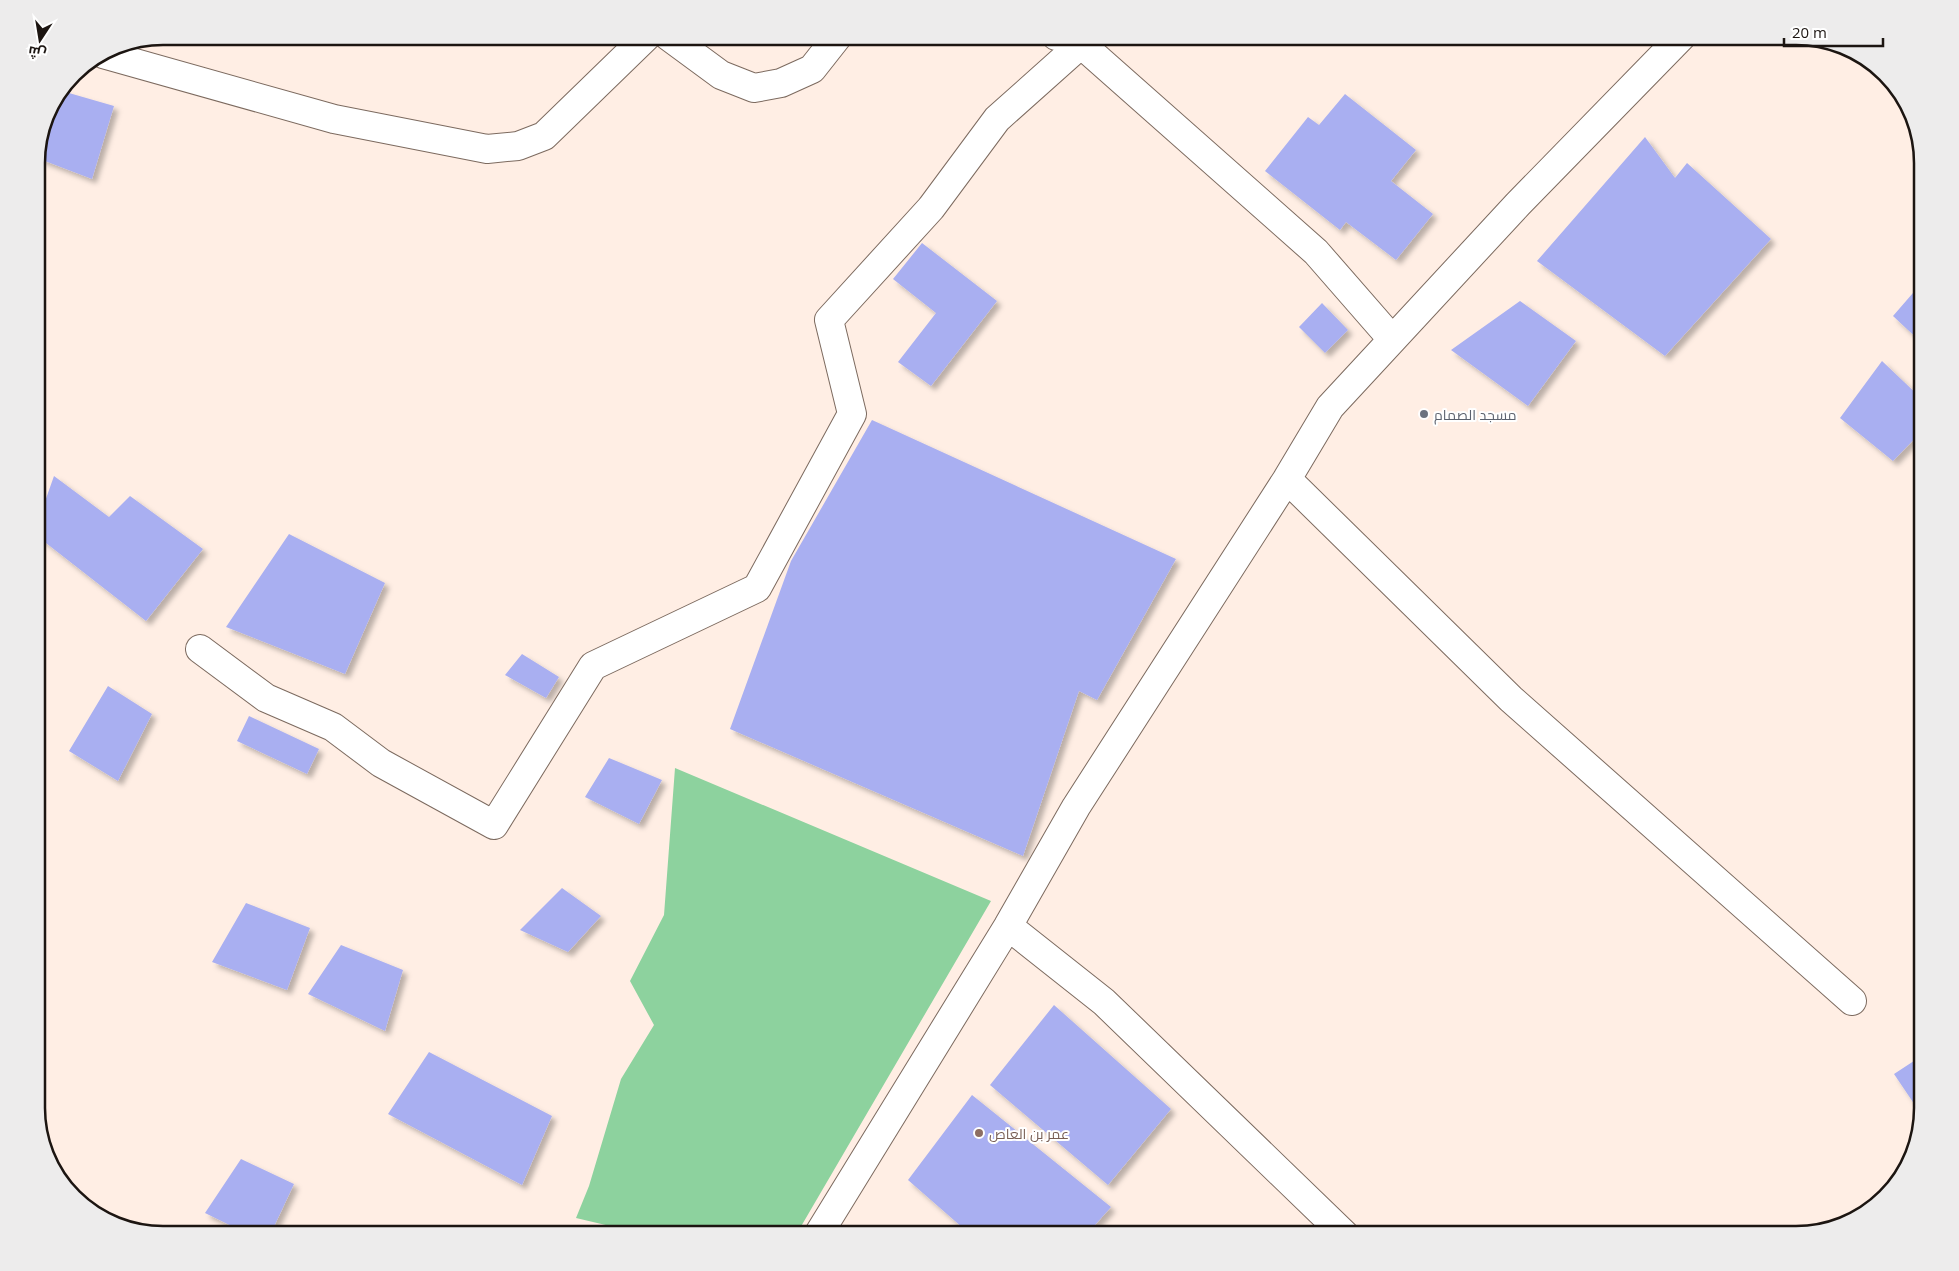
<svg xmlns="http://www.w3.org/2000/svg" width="1959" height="1271" viewBox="0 0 1959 1271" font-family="'Open Sans',Cairo,sans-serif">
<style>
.green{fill:#8dd29e}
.building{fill:#a9aff1;filter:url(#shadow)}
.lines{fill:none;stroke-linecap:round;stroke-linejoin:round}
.street-casing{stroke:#7c6a5f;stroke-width:30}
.street{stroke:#fff;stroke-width:28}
.worship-dot{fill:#6b7280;stroke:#fff;stroke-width:2}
.education-dot{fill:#8d6e63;stroke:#fff;stroke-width:2}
.labels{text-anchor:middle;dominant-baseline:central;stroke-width:4;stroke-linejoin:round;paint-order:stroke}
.worship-label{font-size:14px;fill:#5b616d;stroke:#fff;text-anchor:start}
.education-label{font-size:14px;fill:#785e54;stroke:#fff;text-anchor:start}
.rim{fill:none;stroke:#1c1511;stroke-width:2.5}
</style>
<defs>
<filter id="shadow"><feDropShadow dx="4.5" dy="4.5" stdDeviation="2.5" flood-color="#0004"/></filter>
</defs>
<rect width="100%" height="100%" fill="#ffeee4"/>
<path class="green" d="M675,768l316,133 -195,334h-148l-72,-17 13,-32 32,-107 33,-54 -24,-44 34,-66z"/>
<path class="building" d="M62,91l52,15 -22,73 -55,-21 9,-44z
M1345,94l71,56 -25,31 42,33 -37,46 -50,-38 -6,8 -75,-59 43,-54 11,8z
M1645,137l30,41 12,-15 84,76 -106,117 -128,-95z
M922,243l75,58 -66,85 -33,-24 38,-49 -43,-34z
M1919,286l4,6v52l-30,-28z
M1520,301l56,40 -48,65 -77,-56z
M1322,303l26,27 -23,23 -26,-26z
M1882,361l41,39v30l-30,31 -53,-43z
M872,420l304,139 -79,141 -18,-9 -56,165 -293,-127 61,-168z
M54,476l55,41 21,-21 73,53 -57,72 -109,-85v-12z
M289,534l96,49 -40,91 -119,-47z
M522,654l37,23 -13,21 -41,-23z
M108,686l44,28 -34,67 -49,-30z
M249,716l70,33 -12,25 -70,-33z
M609,758l53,22 -23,44 -54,-27z
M562,888l39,28 -33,36 -48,-22z
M246,903l64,25 -23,62 -75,-28z
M341,945l62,25 -18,61 -77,-37z
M1054,1005l117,104 -63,76 -118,-100z
M429,1052l123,64 -30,69 -134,-71z
M1923,1055v53l-2,6 -27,-40z
M972,1095l139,112 -25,28h-115l-63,-55z
M241,1159l53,25 -24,51h-20l-45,-22z"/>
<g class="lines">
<defs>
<path id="street" d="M668,36l53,39 33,13 27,-5 31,-14 26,-33
M1056,36l25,8 235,208 75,86
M103,54l231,65 153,30 31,-3 26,-10 103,-100
M1287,479l224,220 341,302
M200,649l66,49 67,29 48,36 113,62 99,-159 164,-78 95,-174 -23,-94 102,-112 66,-89 84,-75
M1008,926l96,76 241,233
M818,1235l190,-309 68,-119 211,-328 43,-72 188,-203 164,-168"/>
</defs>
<use href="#street" class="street-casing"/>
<use href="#street" class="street"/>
</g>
<circle class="worship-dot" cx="1424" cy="414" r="5"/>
<circle class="education-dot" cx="979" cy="1133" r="5"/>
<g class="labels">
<g class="worship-label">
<text x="1434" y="414">مسجد الصمام</text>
</g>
<g class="education-label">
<text x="989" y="1133">عمر بن العاص</text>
</g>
</g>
<path d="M0 0H1959V1271H0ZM163 45H1796A118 118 0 0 1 1914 163V1108A118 118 0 0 1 1796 1226H163A118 118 0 0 1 45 1108V163A118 118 0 0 1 163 45Z" fill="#edecec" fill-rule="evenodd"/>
<path class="rim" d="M163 45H1796A118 118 0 0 1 1914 163V1108A118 118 0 0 1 1796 1226H163A118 118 0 0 1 45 1108V163A118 118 0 0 1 163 45Z"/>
<g transform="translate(40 40) rotate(192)" stroke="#ffffff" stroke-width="4" paint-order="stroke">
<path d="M0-4L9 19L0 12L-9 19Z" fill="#1c1511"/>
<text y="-8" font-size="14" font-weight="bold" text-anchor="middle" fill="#1c1511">ش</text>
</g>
<path d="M1784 38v8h99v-8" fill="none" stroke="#1c1511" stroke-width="2.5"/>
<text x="1792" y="38" font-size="15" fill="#1c1511" stroke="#ffffff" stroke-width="4" paint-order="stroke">20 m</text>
</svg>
